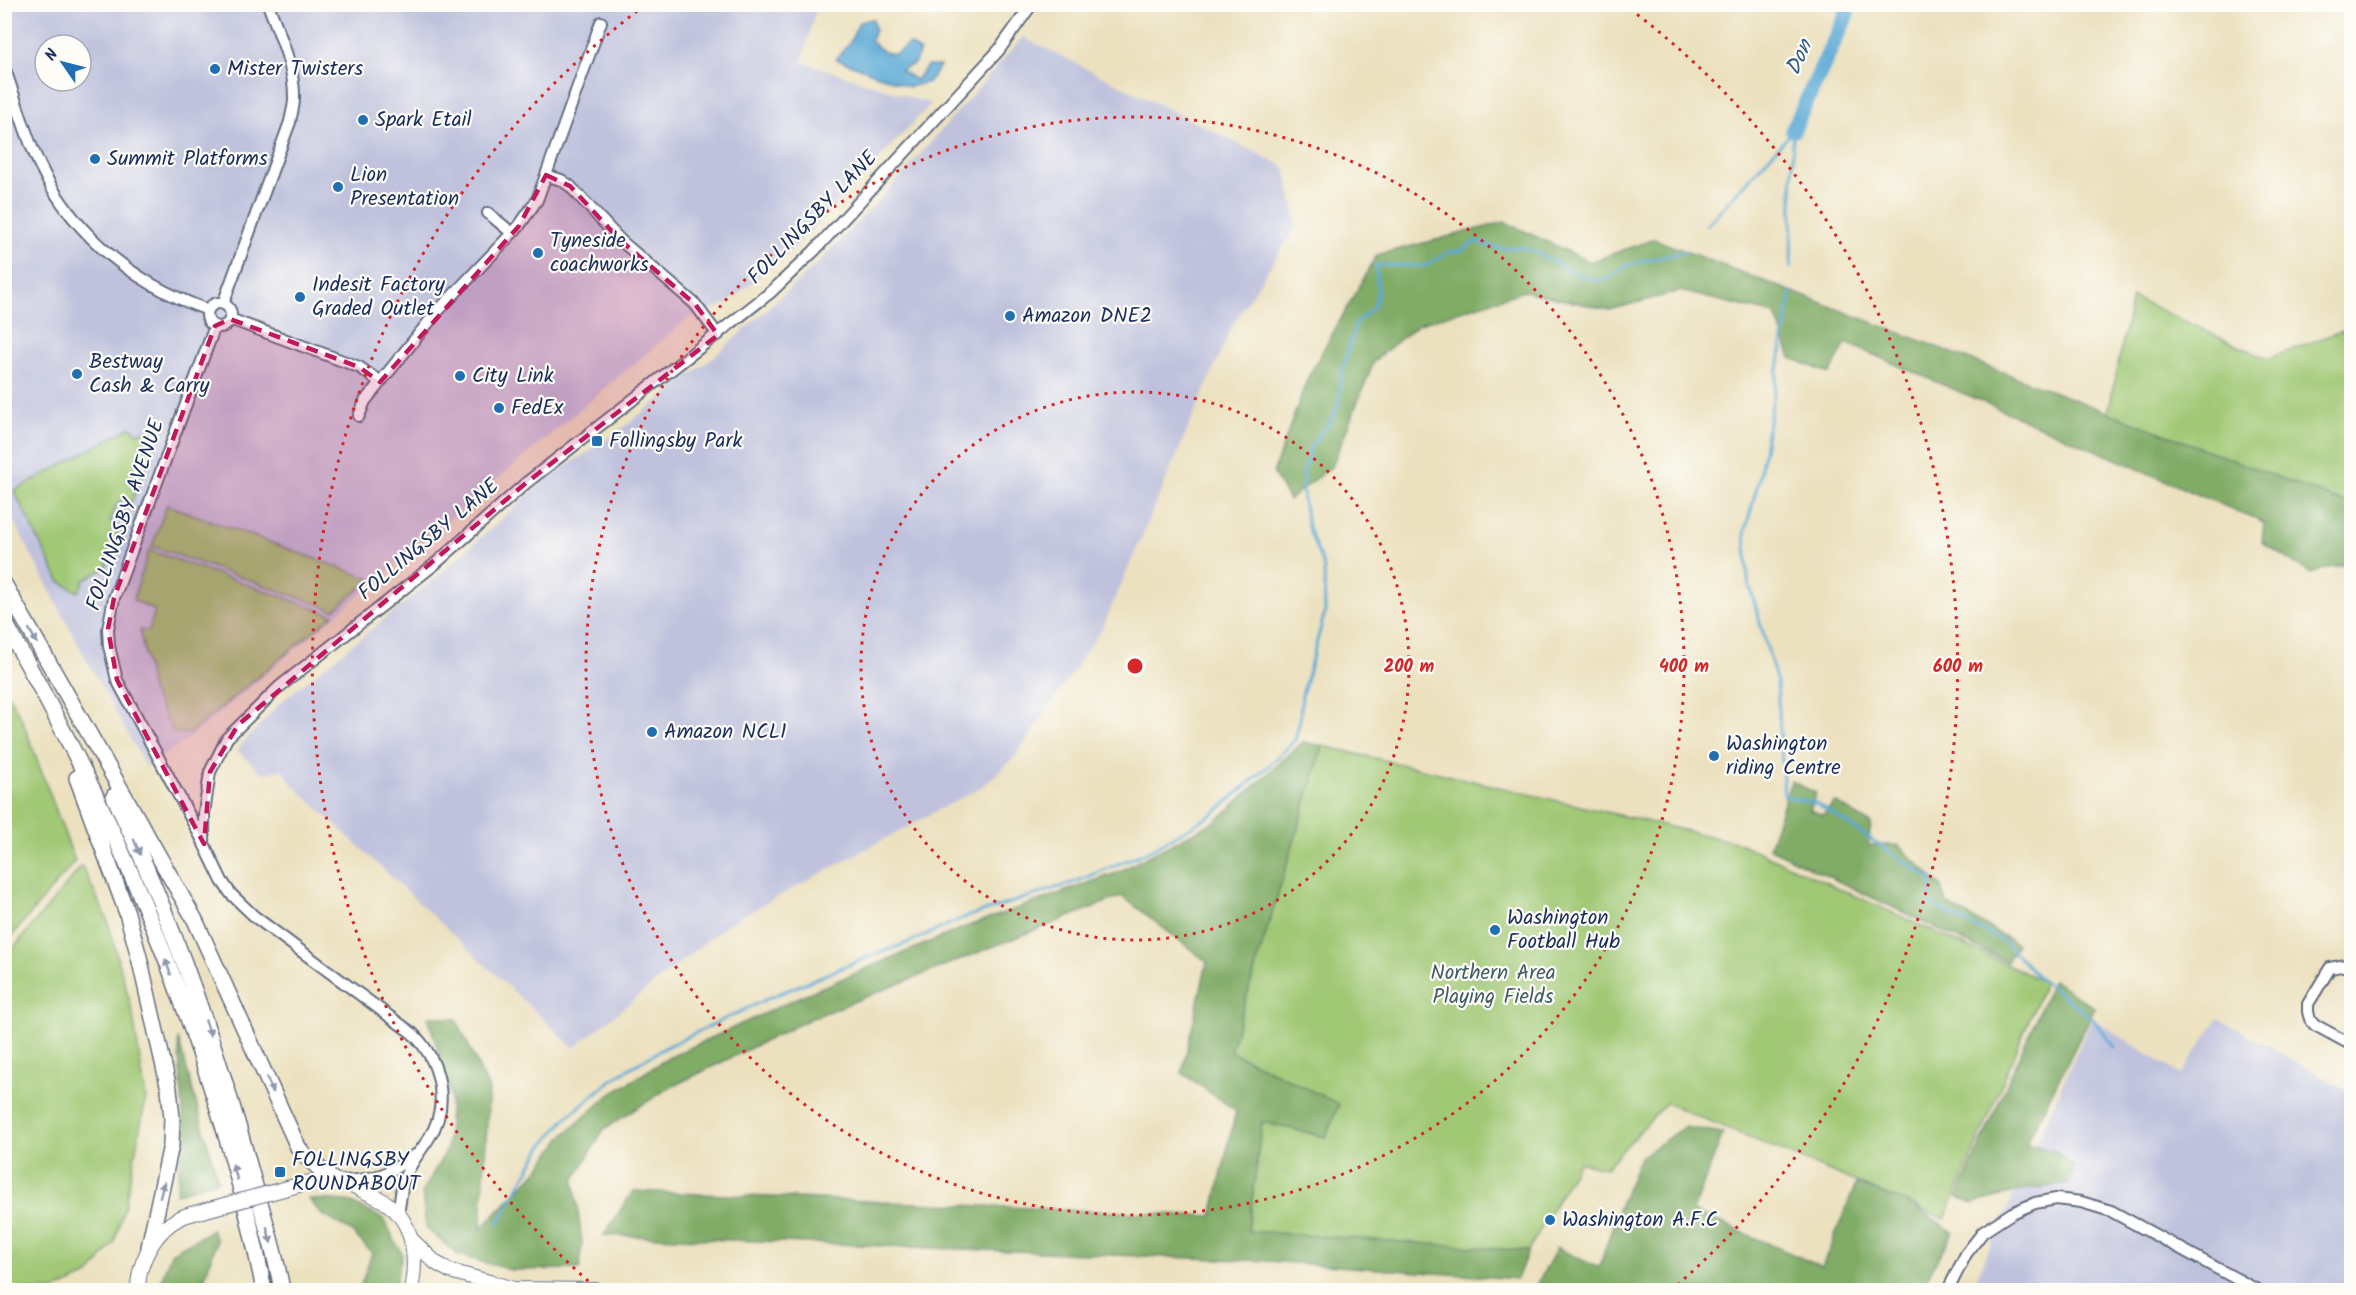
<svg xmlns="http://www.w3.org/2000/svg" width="2356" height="1295" viewBox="0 0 2356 1295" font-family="Kalam,sans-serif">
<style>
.industrial{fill:#c0c2dd;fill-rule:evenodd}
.green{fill:#a0c874;stroke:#5e7c69;stroke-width:1.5}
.forest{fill:#80ac66;stroke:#4e6e62;stroke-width:1.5}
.water{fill:#5daad6;stroke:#3c6c9a;stroke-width:1.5}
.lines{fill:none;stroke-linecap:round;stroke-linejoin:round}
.stream{stroke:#5daad6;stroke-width:3}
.river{stroke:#5daad6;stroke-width:16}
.minor-casing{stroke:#646d80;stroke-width:14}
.major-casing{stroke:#646d80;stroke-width:16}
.highway-casing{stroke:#646d80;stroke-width:18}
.minor{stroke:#fff;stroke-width:10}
.major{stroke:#fff;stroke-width:14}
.highway{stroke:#fff;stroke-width:15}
.major-bridge-casing{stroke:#646d80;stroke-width:16;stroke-linecap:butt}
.major-bridge{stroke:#fff;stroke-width:14}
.oneway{fill:#8d97ae}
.marked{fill:#c2185b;fill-opacity:0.2;stroke:#c2185b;stroke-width:4.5;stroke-dasharray:12 8;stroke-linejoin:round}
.ring{fill:none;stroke:#d62828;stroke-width:3;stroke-dasharray:3 6}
.poi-dot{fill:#1f6fb2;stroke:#fdfcf7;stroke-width:2}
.labels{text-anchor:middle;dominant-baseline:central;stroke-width:4.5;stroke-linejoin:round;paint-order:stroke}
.poi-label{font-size:21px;fill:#1b2f5e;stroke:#fdfcf7;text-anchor:start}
.street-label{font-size:21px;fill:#1b2f5e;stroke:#fdfcf7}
.park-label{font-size:21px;fill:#435d65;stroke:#fdfcf7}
.water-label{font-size:22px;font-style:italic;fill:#325a88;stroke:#fdfcf7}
.centre{fill:#d62828;stroke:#fdfcf7;stroke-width:3}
.ring-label{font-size:18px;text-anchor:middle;font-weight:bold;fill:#d62828;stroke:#fdfcf7;stroke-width:4.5;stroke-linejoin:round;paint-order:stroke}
</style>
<rect width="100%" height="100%" fill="#fdfcf7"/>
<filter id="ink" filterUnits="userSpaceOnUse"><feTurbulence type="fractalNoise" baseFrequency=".0167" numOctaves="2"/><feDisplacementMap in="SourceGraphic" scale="12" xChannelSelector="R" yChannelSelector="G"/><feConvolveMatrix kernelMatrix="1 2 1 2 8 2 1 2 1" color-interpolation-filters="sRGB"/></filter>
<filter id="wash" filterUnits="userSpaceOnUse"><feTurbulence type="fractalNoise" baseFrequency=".008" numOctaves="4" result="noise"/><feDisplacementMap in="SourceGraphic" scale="24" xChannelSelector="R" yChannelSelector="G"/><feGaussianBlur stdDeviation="1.35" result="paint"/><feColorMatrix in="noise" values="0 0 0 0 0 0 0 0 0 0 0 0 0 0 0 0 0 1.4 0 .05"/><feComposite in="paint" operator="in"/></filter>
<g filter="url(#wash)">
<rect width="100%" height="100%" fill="#ece1bf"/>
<path class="industrial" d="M4,5h813l-15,57 129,42 -134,141 -71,59 -37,14 -502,422 -41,27 -60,-108 -81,-154zM45,45h36v36h-36z
M1023,37l262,130 12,58 -64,99 -130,303 -88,130 -32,29 -254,137 -155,125 -282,-264 -9,-14 -21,3 -25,-23 44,-48 151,-121 114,-102 66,-43 104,-81 99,-89 71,-73z
M2092,1018l89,57 37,-57 133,75v197h-380z"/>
<path class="green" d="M2132,297l135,62 84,-32v178l-243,-92z
M162,426l-31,77 -13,-2 -8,20 9,7 -13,40 -21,11 -7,13 -19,-11 -45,-90 117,-64 7,6z
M167,505l204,74 -37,31 -182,-64z
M149,550l184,65 -144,119 -16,-2 -21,-40 -12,-62 9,1 6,-21 -22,-10z
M5,690l16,27 54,144 -70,83z
M1323,746l416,97 306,139 -100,237 -279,-116 -60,65 -27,-6 -51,89 -280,-19 14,-110 64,15 -96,-86z
M82,866l25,53 25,91 14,88 -21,107 -11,38 -25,32 -34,15h-50v-332z"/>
<path class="forest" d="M1505,222l85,40 64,-23 697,266v57l-41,11 -48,-31 2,-19 -418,-180 -16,31 -39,-16 -16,-44 -95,-23 -70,19 -86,-19 -105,33 -45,37 -42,105 -43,34 -16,-27 35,-96 69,-122z
M1303,742l20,4 -93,305 109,53 -13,33 -64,-15 -14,109 280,20 -11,28 -250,-18 -663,-26 29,-44 579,25 24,-105 -54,-38 25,-111 -85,-66 -310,122 -145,71 -63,40 -30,51 8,62 -2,27 -69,1 -53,-15 -32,-27 -4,-35 25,-44 4,-52 -23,-81 28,3 33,70 -8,140 56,-58 25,-34 46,-41 60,-38 138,-64 157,-66 153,-55 100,-52z
M1791,781l25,12 -6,17 13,5 12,-13 36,22 -3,21h30l43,41 5,17 71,41 -10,18 -238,-114z
M2053,980l42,28 -69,136 30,7 18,16 -6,17 -42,5 -53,15 -16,-7z
M178,1038l40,142 -42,14 8,-68z
M1684,1127l39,6 -30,78 129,56 34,-83 53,19 44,29 -33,58h-319l-64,-6 20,-36 42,20 20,-61 21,-50z
M309,1199l39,2 36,18 18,36 -8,35h-35l13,-37 -21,-22 -30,-17z
M212,1230l5,11 -14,41 4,8h-49l13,-37z"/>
<path class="water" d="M873,19l2,11 -4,11 13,11 11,2 14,-10 11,7 -6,13 -14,6 16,10 11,-14h13l-11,16 -20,5 -73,-28 14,-17 9,-20z"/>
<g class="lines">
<path class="stream" d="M1706,226l86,-94
M1791,268l2,-138
M1791,293l-32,187 -14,52 3,48 29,103 7,113 34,8 114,76 -1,25 74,37 31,33 56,43 22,29
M497,1225l44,-77 25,-30 44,-37 15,-10 43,-25 103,-49 97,-40 42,-15 53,-24 112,-36 74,-31 64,-37 57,-49 25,-25 5,-21 2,-24 23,-83 -1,-44 -16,-41 -5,-28v-24l8,-30 17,-20 10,-18 4,-35 14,-49 19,-17 3,-16 -2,-25 49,1 23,-14 12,-1 16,-10c8,3 17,7 26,7 11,0 17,-2 27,1 23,9 43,27 67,31 16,2 20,-10 32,-15 20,-7 39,-7 58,-14"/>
<path class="river" d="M1793,130l53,-114 2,-12"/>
</g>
</g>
<g filter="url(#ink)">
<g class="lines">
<defs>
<path id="minor" d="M4,67c10,27 18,56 29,83 32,78 96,132 175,160
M546,175l15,5 9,6 50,54 75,64 23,31
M488,213l24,20
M207 315a12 12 0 1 1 24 0a12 12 0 1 1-24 0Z
M223,304l67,-182c1,-7 4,-15 4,-23 1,-32 -15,-65 -26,-95
M230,319l129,48 21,15
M359,416l6,-15 71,-88 83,-87 18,-26 64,-178
M203,841l-86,-161 -8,-34 -1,-17 6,-31 101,-272
M2352,968l-6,-3 -16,3 -22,36v8l2,7 5,6 37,20
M344,1181c34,-2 43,-6 71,-26
M398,1214c2,-10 3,-22 5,-32 5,-16 17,-30 26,-44 22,-34 11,-79 -17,-105l-157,-116 -24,-23 -9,-13 -18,-37v-31l6,-41 17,-34 52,-51 156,-123 91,-81 245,-191 43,-41 185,-201 33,-46
M1948,1290l18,-36 17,-22 29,-19 23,-10 21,-4 25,3 30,9 146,79"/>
<path id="major" d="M306,1183c24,-6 37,-3 58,8 8,4 18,8 25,14 26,20 28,56 22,85
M412,1240l24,23 14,8 64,18
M507,1289l89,1
M138,1290c0,-31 21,-68 53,-76"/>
<path id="highway" d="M4,584l191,336 103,227 7,9 28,24
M4,621c31,56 61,112 89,169 74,154 138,332 171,500
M77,778l50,135 12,44 30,132 3,29 -1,27 -22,102
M114,796c57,121 102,247 137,376 11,39 24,78 31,118"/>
</defs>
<use href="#minor" class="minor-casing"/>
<use href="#major" class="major-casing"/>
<use href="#highway" class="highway-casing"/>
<use href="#minor" class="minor"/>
<use href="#major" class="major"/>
<use href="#highway" class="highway"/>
<defs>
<path id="major-bridge" d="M191,1214l115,-31"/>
</defs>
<use href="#major-bridge" class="major-bridge-casing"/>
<use href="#major-bridge" class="major-bridge"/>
</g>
<defs><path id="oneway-solid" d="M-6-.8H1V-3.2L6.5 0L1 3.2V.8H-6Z" transform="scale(1.5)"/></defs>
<g class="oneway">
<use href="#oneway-solid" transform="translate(33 636) rotate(61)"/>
<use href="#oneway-solid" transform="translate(137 847) rotate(67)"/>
<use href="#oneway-solid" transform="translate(168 967) rotate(-110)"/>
<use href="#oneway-solid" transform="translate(208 1028) rotate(71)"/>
<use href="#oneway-solid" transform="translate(270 1085) rotate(66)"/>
<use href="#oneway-solid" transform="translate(235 1172) rotate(-106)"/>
<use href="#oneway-solid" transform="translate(162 1190) rotate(-75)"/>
<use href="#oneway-solid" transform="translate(269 1235) rotate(75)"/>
</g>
</g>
<path class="marked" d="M546,175l24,11 50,54 75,64 23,31 -192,148 -288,242 -28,47 -6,72 -87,-164 -9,-51 6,-31 101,-272 15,-7 129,48 21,15 139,-156z"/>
<g class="ring">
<circle cx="1135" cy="666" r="274"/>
<circle cx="1135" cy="666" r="549"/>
<path d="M595 1287A823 823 0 0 1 640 9M1630 9A823 823 0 0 1 1675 1287"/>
</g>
<g class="poi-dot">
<circle cx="215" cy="69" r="6"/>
<circle cx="363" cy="120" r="6"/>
<circle cx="95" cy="159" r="6"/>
<circle cx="338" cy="187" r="6"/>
<circle cx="538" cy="253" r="6"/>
<circle cx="300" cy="297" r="6"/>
<circle cx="1010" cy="316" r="6"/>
<circle cx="77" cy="374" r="6"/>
<circle cx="460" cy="376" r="6"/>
<circle cx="499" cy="408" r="6"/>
<rect x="591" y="435" width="12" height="12" rx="3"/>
<circle cx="652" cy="732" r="6"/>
<circle cx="1714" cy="756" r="6"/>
<circle cx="1495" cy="930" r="6"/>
<rect x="274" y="1166" width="12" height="12" rx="3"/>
<circle cx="1550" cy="1220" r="6"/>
</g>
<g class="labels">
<g class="poi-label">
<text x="227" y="69">Mister Twisters</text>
<text x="375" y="120">Spark Etail</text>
<text x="107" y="159">Summit Platforms</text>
<text x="350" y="175">Lion<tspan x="350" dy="24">Presentation</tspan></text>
<text x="550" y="241">Tyneside<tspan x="550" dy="24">coachworks</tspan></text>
<text x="312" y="285">Indesit Factory<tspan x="312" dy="24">Graded Outlet</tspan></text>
<text x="1022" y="316">Amazon DNE2</text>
<text x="89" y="362">Bestway<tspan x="89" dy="24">Cash &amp; Carry</tspan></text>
<text x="472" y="376">City Link</text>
<text x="511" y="408">FedEx</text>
<text x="609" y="441">Follingsby Park</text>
<text x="664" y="732">Amazon NCL1</text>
<text x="1726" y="744">Washington<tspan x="1726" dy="24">riding Centre</tspan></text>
<text x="1507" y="918">Washington<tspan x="1507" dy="24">Football Hub</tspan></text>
<text x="292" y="1160">FOLLINGSBY<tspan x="292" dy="24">ROUNDABOUT</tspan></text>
<text x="1562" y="1220">Washington A.F.C</text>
</g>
<g class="street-label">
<text transform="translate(813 218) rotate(-46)">FOLLINGSBY LANE</text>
<text transform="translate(126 515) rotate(-71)">FOLLINGSBY AVENUE</text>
<text transform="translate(429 540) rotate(-40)">FOLLINGSBY LANE</text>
</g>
<g class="park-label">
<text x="1493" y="973">Northern Area<tspan x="1493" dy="24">Playing Fields</tspan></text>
</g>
<g class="water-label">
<text transform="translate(1800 58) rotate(-66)">Don</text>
</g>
</g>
<circle cx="1135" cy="666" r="9" class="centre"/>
<g class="ring-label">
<text x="1409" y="672">200 m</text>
<text x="1684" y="672">400 m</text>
<text x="1958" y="672">600 m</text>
</g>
<rect width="2356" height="1295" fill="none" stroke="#fdfcf7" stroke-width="24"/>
<g transform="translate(63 63) rotate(305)"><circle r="28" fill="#fdfcf7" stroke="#a3aaba" stroke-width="1.5"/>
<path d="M0-4.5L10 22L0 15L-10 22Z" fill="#1f6fb2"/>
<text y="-9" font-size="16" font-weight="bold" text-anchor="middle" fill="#1b2f5e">N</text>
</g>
</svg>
